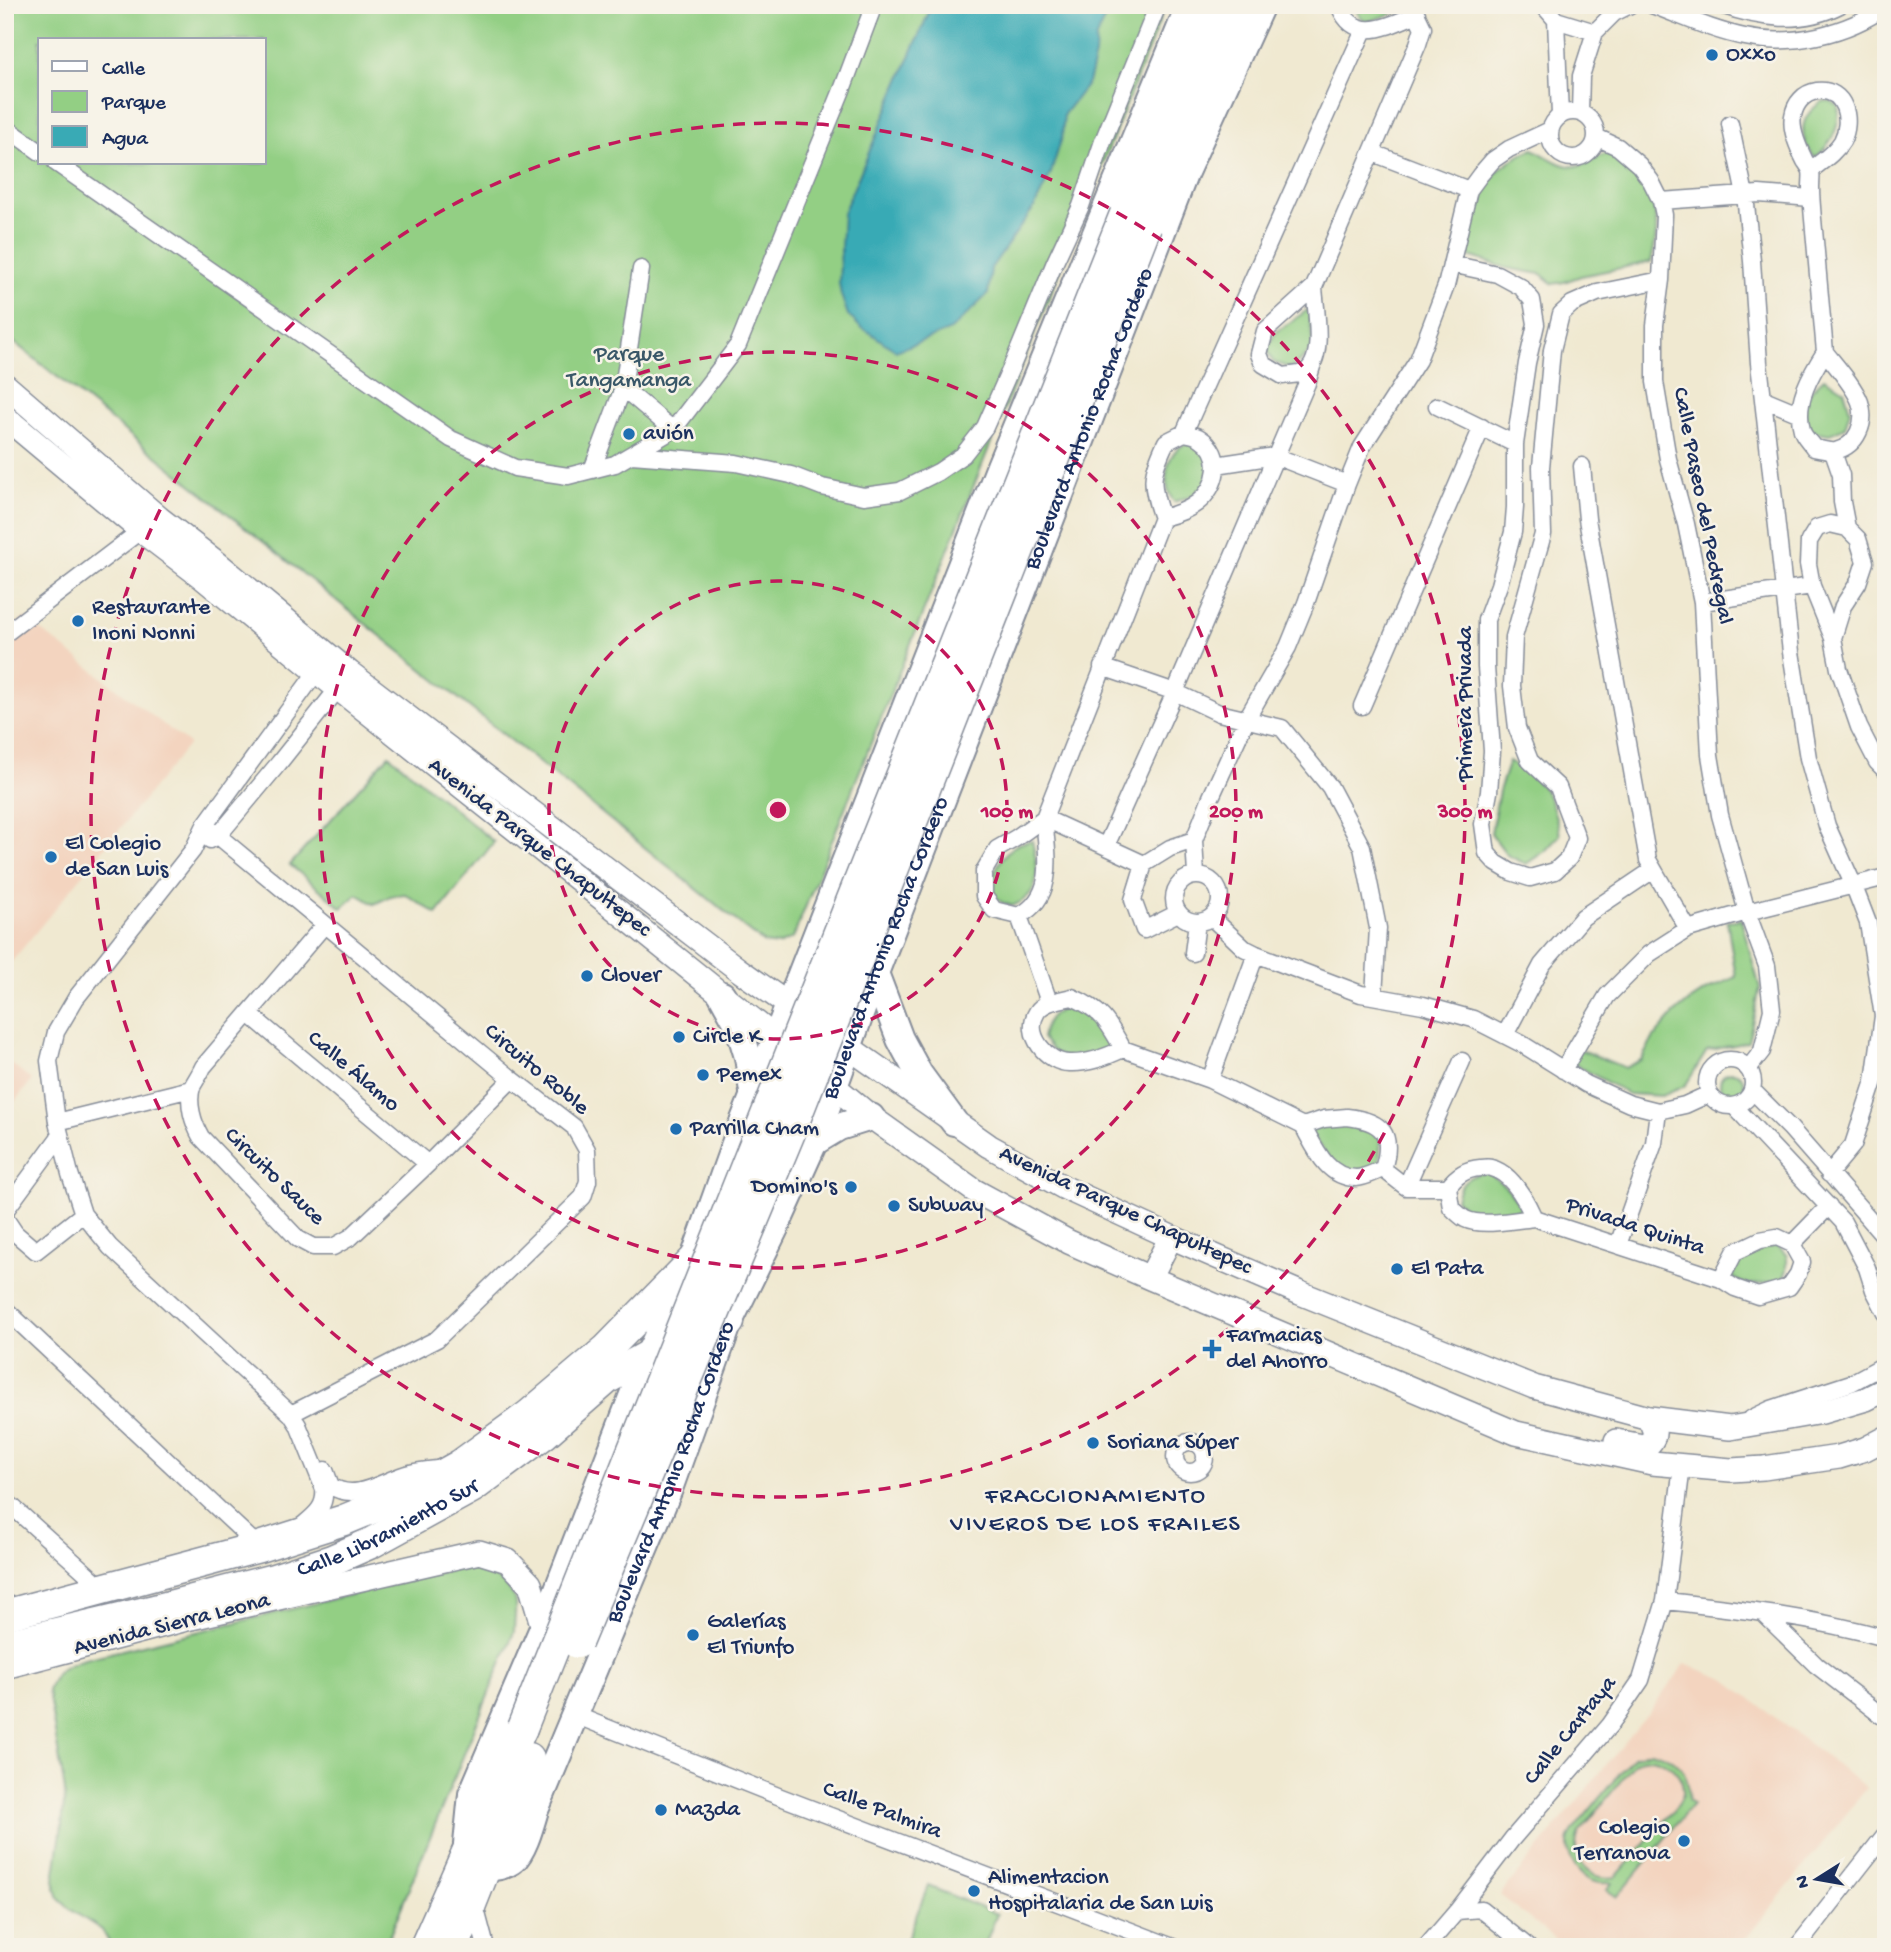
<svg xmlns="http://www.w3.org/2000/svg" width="1891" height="1952" viewBox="0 0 1891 1952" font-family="'Gochi Hand',sans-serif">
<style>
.built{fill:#f3d4bf}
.green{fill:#93cf84;stroke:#577f71;stroke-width:2;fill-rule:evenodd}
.water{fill:#39aab5;stroke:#2a6c8a;stroke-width:2}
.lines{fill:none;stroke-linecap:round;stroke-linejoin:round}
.street-casing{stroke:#868c98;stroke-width:19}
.secondary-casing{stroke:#868c98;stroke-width:26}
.primary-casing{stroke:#868c98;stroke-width:30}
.highway-casing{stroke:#868c98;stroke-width:33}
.street{stroke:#fff;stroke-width:16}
.secondary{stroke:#fff;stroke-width:23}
.primary{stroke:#fff;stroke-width:26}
.highway{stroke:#fff;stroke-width:30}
.highway-bridge-casing{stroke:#868c98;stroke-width:33;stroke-linecap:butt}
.highway-bridge{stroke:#fff;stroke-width:30}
.ring{fill:none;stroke:#c2185b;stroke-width:3.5;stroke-dasharray:12 9}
.poi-dot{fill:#1f6fb2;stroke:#f7f3e8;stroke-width:2.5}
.labels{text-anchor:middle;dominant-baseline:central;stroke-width:5;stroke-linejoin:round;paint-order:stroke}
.poi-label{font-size:23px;fill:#1b2f5e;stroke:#f7f3e8;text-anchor:start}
.park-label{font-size:23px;fill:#395768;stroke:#f7f3e8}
.street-label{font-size:23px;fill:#1b2f5e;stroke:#f7f3e8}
.neighbourhood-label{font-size:24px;letter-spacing:2px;fill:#1b2f5e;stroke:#f7f3e8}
.centre{fill:#c2185b;stroke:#f7f3e8;stroke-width:3.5}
.ring-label{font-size:21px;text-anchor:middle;font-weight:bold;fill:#c2185b;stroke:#f7f3e8;stroke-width:5;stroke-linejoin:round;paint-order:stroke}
</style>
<rect width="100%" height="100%" fill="#f7f3e8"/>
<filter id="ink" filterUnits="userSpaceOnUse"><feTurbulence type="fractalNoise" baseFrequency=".0143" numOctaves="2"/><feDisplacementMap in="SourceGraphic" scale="14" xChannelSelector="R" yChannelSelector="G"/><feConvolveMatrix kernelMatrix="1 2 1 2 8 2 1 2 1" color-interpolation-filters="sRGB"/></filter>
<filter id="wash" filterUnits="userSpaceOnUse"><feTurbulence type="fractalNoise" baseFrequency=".00686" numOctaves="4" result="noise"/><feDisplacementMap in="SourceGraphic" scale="28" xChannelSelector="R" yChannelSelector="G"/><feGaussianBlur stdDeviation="1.57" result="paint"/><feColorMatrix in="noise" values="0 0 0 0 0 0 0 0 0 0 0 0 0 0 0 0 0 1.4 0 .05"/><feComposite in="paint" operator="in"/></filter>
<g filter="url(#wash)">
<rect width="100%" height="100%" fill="#f0e9d1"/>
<path class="built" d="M25,618l164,126 -184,226v-338z
M5,1059l27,21 -27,34z
M1685,1664l40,15 142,109 -128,159h-174l-65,-52 148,-181z"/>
<path class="green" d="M5,5h1161l-373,933 -15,7 -14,-2 -759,-608zM40,40h224v123h-224z
M1353,5h53l3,3 -42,14 -7,-5z
M1824,101h7l7,5c3,21 -7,38 -23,52 -18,-22 -16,-43 9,-57z
M1533,149c18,9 34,24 54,14 7,-3 13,-9 20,-9 10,0 15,8 21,15 29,33 34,50 23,93l-70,14 -17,6 -11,2 -12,-10 -35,-6 -37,-12c5,-52 11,-85 64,-107z
M1309,309l4,38 -13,15 -10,6 -17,-6 -6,-12 8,-17z
M1824,378l20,12 6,20 -5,17 -15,7 -20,-3c-10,-28 -8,-33 14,-53z
M1187,443h13l9,9 -1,32 -15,11 -19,7c-11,-15 -10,-39 3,-53 3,-3 7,-4 10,-6z
M389,755l105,87 -57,72 -32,-20 -14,2 -17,8 -17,-10 -15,14 -52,-43z
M1509,761c35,20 43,34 51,74l-15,16 -19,13 -19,-9 -16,-22 8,-42z
M1032,840c6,28 12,54 -20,66 -4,-2 -7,-2 -11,-4 -20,-15 -1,-47 15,-57 4,-2 11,-3 16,-5z
M1741,919l19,69 -12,54 -41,9 -22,35 -23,10 -34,-2 -55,-31 6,-14 46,19 16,-8 13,-23 20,-23 13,-11 20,-13 29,-13 -9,-56z
M1073,1004l16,3 29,41 -51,12 -14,-9 -11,-13c4,-22 12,-26 31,-34z
M1720 1084a12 12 0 1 1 24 0a12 12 0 1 1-24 0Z
M1346,1119l35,14 -2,34 -38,6 -36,-46z
M1488,1172l20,17 15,20 -38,7 -17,-4 -12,-13c4,-19 13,-24 32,-27z
M1778,1246l9,10v14l-4,9c-18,4 -38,12 -53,-4 14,-17 26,-27 48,-29z
M478,1569c15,6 35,16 37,34 1,9 -1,20 -1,29l-129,315h-273l-10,-17 -31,-20 -12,-11 -5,-19 8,-55 3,-34 -17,-100c7,-21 13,-23 33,-31l372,-90z
M5,1732c12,39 11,79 0,118z
M1650,1751c27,5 41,22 38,49l5,4 -76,93 -10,-7 5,-7c-5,0 -11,1 -17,-1 -16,-4 -31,-27 -26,-44 1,-3 4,-6 6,-10l58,-71zM1650,1758c16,2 35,17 33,36 -1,4 -3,7 -5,11l-62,72c-27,5 -48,-17 -37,-44l56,-70 7,-4z
M928,1886l69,28 -13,33h-80z"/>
<path class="water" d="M932,5h179l-15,32 -1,18 -7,28 -24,31 -2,23 -11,36 -16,33 -44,62 -3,26 -37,36 -55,21 -27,-19 -9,-5 -12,-12 -7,-20 -2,-12 4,-70z"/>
</g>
<g filter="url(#ink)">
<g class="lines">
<defs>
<path id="street" d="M1339,5c15,40 49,21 78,9
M1543,5l13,15 4,95
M1652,5c30,11 61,26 93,32 46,10 103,-3 141,-31
M1721,5c40,14 80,20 119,0
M1556,20l39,12
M1550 135a23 23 0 1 1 46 0a23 23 0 1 1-46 0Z
M1580,112l1,-36 14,-44 19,-19 16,-8
M1730,124l15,71 7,66 7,102 25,227 7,62 17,106 19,68 26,58 15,39 15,93 -9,65 -21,64 -24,29
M5,127l35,25
M1596,137l22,10 21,18 12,16 10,20 3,14 -3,65 -6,45v57l13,77 18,65 16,78 8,153 10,60 27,97 20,54 5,44 -10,41 -14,18
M1373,153l96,37
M56,163l395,276 64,29 53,8 47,-12 58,-34 65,-85 104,-255 32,-85
M1811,170c11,-9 24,-17 31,-29 11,-21 3,-53 -25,-50 -13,2 -22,12 -24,25 -3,14 6,33 12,45 2,3 5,7 6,10 1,4 0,11 0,16 0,10 1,21 2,32 4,44 8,88 12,133 -14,22 -31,50 -23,78 1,6 8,12 12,18 7,1 15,4 22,3 21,-6 31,-28 24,-49 -6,-16 -24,-36 -35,-50
M1661,201l98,-7 52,4
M1451,264l46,10 24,13 11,13 4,24 -9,39 -12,81v63l-2,25 -14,53 -13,35v47l6,84 -3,41 -6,32 4,29 9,10 15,9 19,6 25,-7 14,-13 8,-20 -19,-51 -28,-26 -13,-33 -5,-42 2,-49 29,-103 -2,-67 11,-117 9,-36 11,-10 25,-11 64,-13
M1314,287c1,20 12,73 -9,85 -5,3 -16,3 -22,4l-20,-12 -4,-10 6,-23 49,-44 104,-243 5,-16 -11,-23
M623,388l50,42
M1764,399l36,15
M1437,406l78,38
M1184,433l180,-403
M1184,433c5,1 12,2 16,5 25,16 18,49 -3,65 -10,8 -23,12 -35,15 -12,-34 -12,-43 4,-76z
M1833,452l8,23 1,27 5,26
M632,455l104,8 55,12 31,12 42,9 36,-5 38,-19 25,-17 22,-28 29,-66 41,-99 26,-56 22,-65 55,-136
M1216,465l59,-9 72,28
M1582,466l5,53 61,341 40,69
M592,470l31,-82 18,-119
M1702,602l110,-16
M5,634l143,-109
M1833,638l10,-32 15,-23 7,-21 -7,-23 -11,-11 -17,-4 -13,4 -8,13 -1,23 4,22 21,52 6,31 20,58 18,35 9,9
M1102,667l73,25 44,21 63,15 48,59 32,60 16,81 -4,68
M1362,706l120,-279
M1044,818l-28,20 -19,11 -13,22v25l10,14 25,6c38,-20 28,-62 25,-98l118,-300
M1044,818l100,46
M205,825l307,254 62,48 13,23 1,31 -5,16 -146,142 -146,75
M210,840l8,-4 61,-73 65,-82
M1106,846l69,-154 132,-309 6,-20
M1196,875l-2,-35 17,-43 36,-79 41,-71 18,-44 41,-119 15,-37 56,-87 28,-74 23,-96 11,-15 13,-15 16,-11 41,-19
M1174 899a23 23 0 1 1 46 0a23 23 0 1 1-46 0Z
M1178,913l-34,17 -11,-30 11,-36 26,-16 24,-8
M1019,916l30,86
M1211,917l33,31 12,6 105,40 62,11 50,14 49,25 64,40 44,20 28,7 27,-6 24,-11
M325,924l-122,143c-3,7 -8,14 -11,20 -5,16 1,36 9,50l97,102 15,8h20l18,-10 77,-73 84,-85
M1193,953l4,-31
M1072,997c30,13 36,25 51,52 -17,8 -35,15 -54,14 -22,0 -46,-29 -32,-51 7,-11 24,-12 35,-15z
M249,1014l179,150
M1505,1035l37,-70 41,-48 70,-47
M1123,1049l87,31 93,46
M1707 1083a23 23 0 1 1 46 0a23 23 0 1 1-46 0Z
M1563,1070l44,-74 42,-42 39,-25 59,-17 139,-35
M1210,1080l46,-126
M1752,1090l38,38 96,110
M1734,1106l109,116 24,46 7,22 12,23
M1347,1117c36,4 47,17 36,52 -8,3 -19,9 -27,9 -29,0 -41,-30 -53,-52l21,-7z
M57,1122l134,-33
M1383,1169l23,18h42
M1406,1187l56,-126
M5,1211l55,-75
M5,1218l10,15 21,18 47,-37
M1534,1218c-8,-18 -22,-45 -43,-50 -1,-1 -10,0 -11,0 -15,1 -24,8 -32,19l3,20c4,4 9,9 14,12 16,8 51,1 69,-1l187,61 14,9 23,8 31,-9 9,-13 4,-12 -10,-18 -15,-7 -17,3 -25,12 -14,27
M1792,1244l37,-38
M1618,1245l36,-102 4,-32
M5,1309l254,238
M1752,1418l19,-9 80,-26 35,-19
M1175 1457a15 15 0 1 1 30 0a15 15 0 1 1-30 0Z
M325,1470l6,16c26,17 53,-7 79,-13 8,-2 18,-3 27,-4
M5,1500l99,89
M303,1525c12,-10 23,-18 21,-36l-26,-64 -7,-11 -181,-167 -27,-33 -13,-40 -13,-52 -8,-61 7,-29 20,-34 117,-148 12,-25 118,-162
M1665,1601c75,8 149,17 221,37
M1763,1613l53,52 70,54
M575,1715l203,81 395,151
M474,1902l12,45
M1457,1911l24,-2 47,38
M1426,1947l31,-36 55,-72 98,-114 31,-45 24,-79 17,-135
M1797,1947l87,-111 2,2"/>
<path id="secondary" d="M5,385l154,133 57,44 134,111 389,297 64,45
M5,417l135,113 63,48 113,93 262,208 210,169
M834,1037l155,109 74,41 108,50 129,56 234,94 115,31 81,10 92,-16 44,-13 20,-10
M822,1076l49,41 104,74 94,51 81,36 366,155 136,30 79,7 33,-2 75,-11 26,-8 21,-11
M1150,1278l21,-41
M1616,1441l27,5 5,-1c10,-10 6,-16 1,-27
M5,1667l186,-49 288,-66 29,9 22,23 13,44"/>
<g id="primary">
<path d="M875,973l25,66 19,35 35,48"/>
<path d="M722,995l16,29 10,33 5,35"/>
<path d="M814,1142l25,-15 32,-10"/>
<path d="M467,1844l5,-50 71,-166 105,-272 45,-95 44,-123 263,-672 190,-461"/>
<path id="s1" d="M486,1868c8,-1 20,-2 27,-8 11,-9 18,-37 22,-50l134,-321 60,-167 48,-98 37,-82 61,-169 310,-801 76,-167"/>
</g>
<g id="highway">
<path d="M1125,214l84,-209"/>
<path d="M1146,226l87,-221"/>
<path d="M5,1615l254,-68 85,-27 66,-27 50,-28 69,-50 78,-66 86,-88"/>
<path id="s2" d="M5,1645l149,-35 120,-31 58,-19 39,-17 102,-56 71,-53 64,-56 40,-22 81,-34"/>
<path d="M425,1947l97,-219"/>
<path d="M454,1947l75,-189"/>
</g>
</defs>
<use href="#street" class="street-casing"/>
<use href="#secondary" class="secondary-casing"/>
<use href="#primary" class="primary-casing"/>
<use href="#highway" class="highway-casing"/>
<use href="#street" class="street"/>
<use href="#secondary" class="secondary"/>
<use href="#primary" class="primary"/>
<use href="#highway" class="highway"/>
<defs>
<path id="highway-bridge" d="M577,1643l212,-508 357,-909
M522,1728l603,-1514"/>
</defs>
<use href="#highway-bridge" class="highway-bridge-casing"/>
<use href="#highway-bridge" class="highway-bridge"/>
</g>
</g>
<g class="ring">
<circle cx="778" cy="810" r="229"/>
<circle cx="778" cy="810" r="458"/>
<circle cx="778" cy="810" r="687"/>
</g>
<g class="poi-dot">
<circle cx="1712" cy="55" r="7"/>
<circle cx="629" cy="434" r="7"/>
<circle cx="78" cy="621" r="7"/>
<circle cx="51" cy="857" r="7"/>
<circle cx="587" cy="976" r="7"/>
<circle cx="679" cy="1037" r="7"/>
<circle cx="703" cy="1075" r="7"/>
<circle cx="676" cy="1129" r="7"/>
<circle cx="851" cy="1187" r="7"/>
<circle cx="894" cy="1206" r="7"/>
<circle cx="1397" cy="1269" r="7"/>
<path d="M1208.5 1338.5h7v7h7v7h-7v7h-7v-7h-7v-7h7z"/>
<circle cx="1093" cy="1443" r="7"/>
<circle cx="693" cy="1635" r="7"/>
<circle cx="661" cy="1810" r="7"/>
<circle cx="1684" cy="1841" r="7"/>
<circle cx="974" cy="1891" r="7"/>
</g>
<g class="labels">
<g class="poi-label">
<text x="1726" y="55">Oxxo</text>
<text x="643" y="434">avión</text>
<text x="92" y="608">Restaurante<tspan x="92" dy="26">Inoni Nonni</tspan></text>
<text x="65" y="844">El Colegio<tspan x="65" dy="26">de San Luis</tspan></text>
<text x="601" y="976">Clover</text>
<text x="693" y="1037">Circle K</text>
<text x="717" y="1075">Pemex</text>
<text x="690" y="1129">Parrilla Cham</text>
<text x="837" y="1187" text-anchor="end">Domino's</text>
<text x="908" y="1206">Subway</text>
<text x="1411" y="1269">El Pata</text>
<text x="1226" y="1336">Farmacias<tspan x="1226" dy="26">del Ahorro</tspan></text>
<text x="1107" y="1443">Soriana Súper</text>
<text x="707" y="1622">Galerías<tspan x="707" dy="26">El Triunfo</tspan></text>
<text x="675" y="1810">Mazda</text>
<text x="1670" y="1828" text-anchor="end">Colegio<tspan x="1670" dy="26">Terranova</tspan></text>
<text x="988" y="1878">Alimentacion<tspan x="988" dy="26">Hospitalaria de San Luis</tspan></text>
</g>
<g class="park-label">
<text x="629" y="355">Parque<tspan x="629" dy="26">Tangamanga</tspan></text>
</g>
<g class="street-label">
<text stroke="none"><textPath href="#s1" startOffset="1582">Boulevard Antonio Rocha Cordero</textPath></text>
<text transform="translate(1702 506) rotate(79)">Calle Paseo del Pedregal</text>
<text transform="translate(1466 704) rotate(-90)">Primera Privada</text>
<text transform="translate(539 848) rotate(38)">Avenida Parque Chapultepec</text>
<text stroke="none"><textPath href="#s1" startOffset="1015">Boulevard Antonio Rocha Cordero</textPath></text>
<text transform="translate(536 1070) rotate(40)">Circuito Roble</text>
<text transform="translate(353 1072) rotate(40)">Calle Álamo</text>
<text transform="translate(274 1177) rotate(44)">Circuito Sauce</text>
<text transform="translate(1125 1211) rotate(25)">Avenida Parque Chapultepec</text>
<text transform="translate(1635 1227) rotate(18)">Privada Quinta</text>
<text stroke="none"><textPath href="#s1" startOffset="448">Boulevard Antonio Rocha Cordero</textPath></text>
<text stroke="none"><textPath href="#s2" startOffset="402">Calle Libramiento Sur</textPath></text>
<text transform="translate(172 1625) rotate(-14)">Avenida Sierra Leona</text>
<text transform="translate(1571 1731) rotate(-51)">Calle Cartaya</text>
<text transform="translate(882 1811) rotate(21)">Calle Palmira</text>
</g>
<g class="neighbourhood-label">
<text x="1096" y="1497">FRACCIONAMIENTO<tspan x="1096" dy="28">VIVEROS DE LOS FRAILES</tspan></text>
</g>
</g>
<circle cx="778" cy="810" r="10" class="centre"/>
<g class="ring-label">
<text x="1007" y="817">100 m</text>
<text x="1236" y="817">200 m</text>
<text x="1465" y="817">300 m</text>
</g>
<rect width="1891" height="1952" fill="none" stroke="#f7f3e8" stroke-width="28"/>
<rect x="38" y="38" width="228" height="126" fill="#f7f3e8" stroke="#9fa5b1" stroke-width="2"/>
<rect x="52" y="61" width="35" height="10" fill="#ffffff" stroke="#9fa5b1" stroke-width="2"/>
<text x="102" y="74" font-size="21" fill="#1b2f5e">Calle</text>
<rect x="52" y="91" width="35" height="21" fill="#93cf84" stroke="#9fa5b1" stroke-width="2"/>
<text x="102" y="108" font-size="21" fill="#1b2f5e">Parque</text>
<rect x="52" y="126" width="35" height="21" fill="#39aab5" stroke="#9fa5b1" stroke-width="2"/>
<text x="102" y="144" font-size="21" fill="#1b2f5e">Agua</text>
<g transform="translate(1817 1879) rotate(259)" stroke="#f7f3e8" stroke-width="5" paint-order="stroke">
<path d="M0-5L12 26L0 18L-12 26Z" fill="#1b2f5e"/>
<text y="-10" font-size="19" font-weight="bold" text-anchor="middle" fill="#1b2f5e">N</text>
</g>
</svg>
